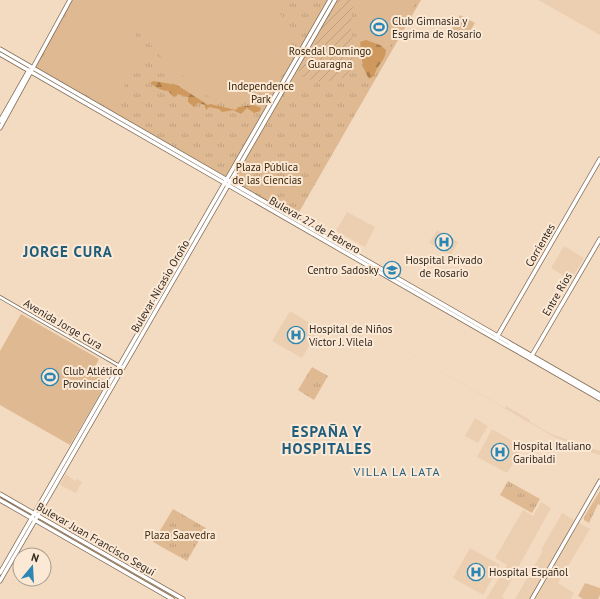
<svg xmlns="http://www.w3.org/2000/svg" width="600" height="599" viewBox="0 0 600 599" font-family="'PT Sans',sans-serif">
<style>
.built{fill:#eccfb1}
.grass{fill:url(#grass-tufts)}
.forest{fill:url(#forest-firs)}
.garden{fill:url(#garden-furrows)}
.pitch{fill:#dfb992}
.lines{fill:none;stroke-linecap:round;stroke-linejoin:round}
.minor-casing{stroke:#836e58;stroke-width:4}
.major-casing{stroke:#836e58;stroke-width:5}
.minor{stroke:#fff;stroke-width:2.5}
.major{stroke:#fff;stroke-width:3.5}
.labels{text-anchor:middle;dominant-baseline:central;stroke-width:4;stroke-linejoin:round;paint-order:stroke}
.poi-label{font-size:11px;fill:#322920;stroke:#fce9d5;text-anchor:start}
.park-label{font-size:11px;fill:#3d270c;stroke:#fce9d5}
.street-label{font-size:11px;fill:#322920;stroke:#fce9d5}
.neighbourhood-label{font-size:12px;letter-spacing:1px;fill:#1f5d7c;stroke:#fce9d5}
.district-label{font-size:15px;font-weight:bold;letter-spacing:1px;fill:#1f5d7c;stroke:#fce9d5}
</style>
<defs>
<pattern id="grass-tufts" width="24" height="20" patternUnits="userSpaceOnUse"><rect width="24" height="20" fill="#dfb992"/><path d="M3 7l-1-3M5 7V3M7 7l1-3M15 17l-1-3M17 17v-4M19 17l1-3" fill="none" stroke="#c09f7e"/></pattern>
<pattern id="forest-firs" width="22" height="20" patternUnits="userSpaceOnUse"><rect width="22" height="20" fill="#cf995d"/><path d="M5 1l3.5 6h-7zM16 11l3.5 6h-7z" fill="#a97d4c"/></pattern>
<pattern id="garden-furrows" width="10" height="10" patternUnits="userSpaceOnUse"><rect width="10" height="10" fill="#dfb992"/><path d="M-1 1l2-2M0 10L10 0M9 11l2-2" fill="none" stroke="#c09f7e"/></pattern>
</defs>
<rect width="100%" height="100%" fill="#f3dbc2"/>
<path class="built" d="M538,0h62v35z
M347,212l28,15 -10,20 -29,-16z
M437,230l21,12 -7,13 -22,-12z
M564,246l20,12 -13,22 -20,-12z
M335,310l170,98 1,-2 24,14v2l21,12 49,17v4l-14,-4v-2l-32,-12z
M290,311l29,18 -17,29 -30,-17z
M475,418l13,8 -10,17 -13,-7z
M492,429l31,18 -16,26 -30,-16z
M66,474l9,7 2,-2 5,3 -6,11 -16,-8z
M541,502l10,6 -49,89 3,2h-19l21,-34 -12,-7 28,-48 10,6z
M562,513l28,16 -32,54 16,10 -3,6h-56l28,-48 -2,-1z
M470,548l30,17 -17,30 -30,-17z"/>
<path class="grass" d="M70,0h351l-126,219 -262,-151z
M460,15l15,8 -8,13 -16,-6z
M224,183l4,2 -190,331 145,83h-11l-137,-79 -35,61v-8l31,-55 -31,-18v-6l33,20z
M312,367l16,9 -14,24 -16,-10z
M508,481l32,18 -8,14 -32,-18z
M600,491v14l-2,-1 -9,19 -5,-3v-3z
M173,509l33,19 -19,33 -34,-19z"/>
<path class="forest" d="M366,40l14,5 6,5c0,10 -10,16 -12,26l-5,3 -6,-12 -3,-25z
M153,81l24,4 31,20 2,-1 26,6 2,-3 16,-2 7,3 -1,3 -6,2 -7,-5 -6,6 -8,-4 -11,2 -3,-3 -10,-2 -3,3 -1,-5 -7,-2 -4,4 -6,-5v-5l-11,-3v2l-3,1 -6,-6c-6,0 -13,-4 -18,-8z"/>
<path class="garden" d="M339,0h14c0,10 -2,21 -2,31 1,22 9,49 -23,50 -12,1 -20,0 -29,-9v-7z"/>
<path class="pitch" d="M75,0h37l37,57c-3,11 -15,14 -21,23 -8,10 -6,22 -10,33l-80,-47z
M118,0h152c20,26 29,43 12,74 -4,7 -8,15 -15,20l-5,-8 -11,5 -12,1 1,10 -19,-1 -11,-4 -19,-10 -9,-12 -6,-1 -42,-49z
M361,0h56l-29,49 -30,-16v-17z
M21,314l78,45 -7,14 15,9 -37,63 -70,-40v-54z
M585,583l15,5v7l-2,4h-15l-5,-3z"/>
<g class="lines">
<defs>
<path id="minor" d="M0,297l123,71"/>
<path id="major" d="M0,49l600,346
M0,54l600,345
M0,121l29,-51
M0,128l70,-128
M497,337l103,-178
M531,357l69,-118
M0,494l183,105
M0,500l172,99
M0,573l330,-573
M0,581l335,-581
M532,599l68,-118"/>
</defs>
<use href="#minor" class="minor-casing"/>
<use href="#major" class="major-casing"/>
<use href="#minor" class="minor"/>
<use href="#major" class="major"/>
</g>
<defs>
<symbol id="stadium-ring" viewBox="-11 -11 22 22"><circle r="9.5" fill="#fce9d5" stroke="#2b86b3" stroke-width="1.5"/><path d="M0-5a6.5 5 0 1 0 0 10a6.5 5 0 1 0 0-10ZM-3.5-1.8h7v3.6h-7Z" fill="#2b86b3"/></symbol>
<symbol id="hospital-ring" viewBox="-11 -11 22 22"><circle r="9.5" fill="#fce9d5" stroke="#2b86b3" stroke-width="1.5"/><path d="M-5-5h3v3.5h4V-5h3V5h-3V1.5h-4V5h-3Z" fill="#2b86b3"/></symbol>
<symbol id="university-ring" viewBox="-11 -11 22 22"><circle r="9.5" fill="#fce9d5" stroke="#2b86b3" stroke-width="1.5"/><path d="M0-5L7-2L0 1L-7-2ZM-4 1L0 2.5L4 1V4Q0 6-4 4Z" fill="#2b86b3"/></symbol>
</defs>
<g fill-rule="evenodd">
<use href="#stadium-ring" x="369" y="17" width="20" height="20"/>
<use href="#hospital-ring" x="434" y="232" width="20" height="20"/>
<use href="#university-ring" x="382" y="260" width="20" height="20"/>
<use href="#hospital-ring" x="286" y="325" width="20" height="20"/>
<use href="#stadium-ring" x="40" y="367" width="20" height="20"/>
<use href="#hospital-ring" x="490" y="442" width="20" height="20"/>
<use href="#hospital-ring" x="466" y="562" width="20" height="20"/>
</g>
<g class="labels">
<g class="poi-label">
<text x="392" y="21">Club Gimnasia y<tspan x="392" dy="13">Esgrima de Rosario</tspan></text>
<text x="444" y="260" text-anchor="middle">Hospital Privado<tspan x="444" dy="13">de Rosario</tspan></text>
<text x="379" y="270" text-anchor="end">Centro Sadosky</text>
<text x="309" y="329">Hospital de Niños<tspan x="309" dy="13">Víctor J. Vilela</tspan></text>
<text x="63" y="371">Club Atlético<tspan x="63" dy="13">Provincial</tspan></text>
<text x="513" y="446">Hospital Italiano<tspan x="513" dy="13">Garibaldi</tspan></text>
<text x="489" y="572">Hospital Español</text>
</g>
<g class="park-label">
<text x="330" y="51">Rosedal Domingo<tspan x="330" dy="13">Guaragna</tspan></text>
<text x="261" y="86">Independence<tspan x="261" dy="13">Park</tspan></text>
<text x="267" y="167">Plaza Pública<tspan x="267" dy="13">de las Ciencias</tspan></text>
<text x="180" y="535">Plaza Saavedra</text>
</g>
<g class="street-label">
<text transform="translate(315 225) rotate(30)">Bulevar 27 de Febrero</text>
<text transform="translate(540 245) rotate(-60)">Corrientes</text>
<text transform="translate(160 286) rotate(-60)">Bulevar Nicasio Oroño</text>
<text transform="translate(557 294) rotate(-60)">Entre Ríos</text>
<text transform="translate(63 324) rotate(30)">Avenida Jorge Cura</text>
<text transform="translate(96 539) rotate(30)">Bulevar Juan Francisco Seguí</text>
</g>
<g class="neighbourhood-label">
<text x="397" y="471">VILLA LA LATA</text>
</g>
<g class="district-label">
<text x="68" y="251">JORGE CURA</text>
<text x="327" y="431">ESPAÑA Y<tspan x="327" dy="17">HOSPITALES</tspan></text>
</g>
</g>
<g transform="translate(32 567) rotate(18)"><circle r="19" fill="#fce9d5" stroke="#ab9c8d"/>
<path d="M0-3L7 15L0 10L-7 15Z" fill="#2b86b3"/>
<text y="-6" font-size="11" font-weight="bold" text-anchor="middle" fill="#322920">N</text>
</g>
</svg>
